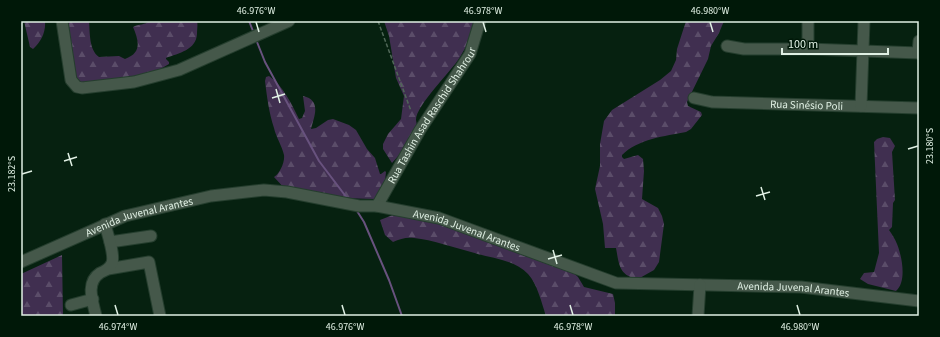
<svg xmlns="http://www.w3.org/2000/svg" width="940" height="337" viewBox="0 0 940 337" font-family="'Source Sans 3',sans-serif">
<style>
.forest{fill:url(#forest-firs)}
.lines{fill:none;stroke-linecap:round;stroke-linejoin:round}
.stream{stroke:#68527e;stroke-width:2}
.minor-casing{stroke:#253e2e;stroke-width:13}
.path{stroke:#506858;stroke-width:1.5;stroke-dasharray:4 2;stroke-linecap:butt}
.minor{stroke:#45584a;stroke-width:11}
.ticks{fill:none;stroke:#e0f0e4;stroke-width:1.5}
.labels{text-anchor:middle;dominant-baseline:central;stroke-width:3.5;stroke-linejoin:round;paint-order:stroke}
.street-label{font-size:11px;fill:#e0f0e4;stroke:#001808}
.neatline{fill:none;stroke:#e0f0e4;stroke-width:1.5}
.ticks-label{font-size:10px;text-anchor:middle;fill:#e0f0e4}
</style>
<defs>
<pattern id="forest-firs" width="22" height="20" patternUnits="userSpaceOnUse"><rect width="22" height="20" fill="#402f50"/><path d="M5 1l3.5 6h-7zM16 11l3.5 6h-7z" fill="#5b4d69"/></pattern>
</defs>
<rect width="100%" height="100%" fill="#062110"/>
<path class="forest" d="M24,21h21c1,11 -4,21 -12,28l-3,-2z
M57,21h32c1,12 0,29 10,36l20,-1 6,3c17,-6 14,-18 8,-32 5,-3 13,-2 16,-6h48c1,4 0,8 0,13 -1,16 -18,19 -31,24v1l3,3v2l-31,18 -55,3 -9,-7 -12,-20 -4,-23z
M384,21h92c-4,13 -9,25 -16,36 -9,15 -44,48 -44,63 0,0 1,5 1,6l-17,28 -8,9 -9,-14v-5l5,-10 13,-15 3,-23 -8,-18 -7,-42z
M686,21h38l-5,12 -8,13 -3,13 -21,43 1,4 13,6 1,3 -11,14 -5,3c-21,4 -48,7 -64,23v2l2,2 14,-4 5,4 1,12 -2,28 16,9 4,8 2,8 -5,38 -5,8 -16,9c-19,-3 -19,-15 -22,-31h-11l-2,-24 -8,-35 5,-23v-22l4,-23 8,-11 48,-30 11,-9 5,-11 1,-11z
M269,76c15,11 22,27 30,43l3,-1 3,-7 -2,-15c19,4 11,21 8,33l5,-1 12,-8 5,-1 16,6 7,5 11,19 8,9 5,16h1l4,-3 1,1 -1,9 -9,18 -39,-1 -51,-8 -12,-13c6,-4 11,-15 10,-22 -2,-9 -8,-18 -10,-27 -5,-15 -7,-31 -9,-47l1,-4z
M883,137l7,1 5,8 -3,6 3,48 -2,3 -1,24 -3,3c3,4 6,9 8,14 5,12 10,38 -1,47l-28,-7 -8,-5 4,-6 10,-1 5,-19 -5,-111 3,-3z
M407,212l160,55 11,10 6,10 29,7 2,9v13h-69c-4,-12 -9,-33 -18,-42 -14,-15 -39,-16 -57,-22 -19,-5 -38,-12 -57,-14 -8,-1 -14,1 -21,4l-8,-7 -5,-15 18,-7z
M62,255l1,61h-42v-42z"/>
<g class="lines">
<path class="stream" d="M249,21l4,10
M257,42l8,20 54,99 28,37
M357,211l7,11 25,58 13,36"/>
<defs>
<g id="minor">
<path d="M62,21l9,59 6,7 5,1 52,-6 45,-12 110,-49"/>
<path d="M808,21v28"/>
<path d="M727,46l17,3h64l111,4"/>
<path d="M918,53l1,-12"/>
<path id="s1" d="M694,98l18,4 207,6"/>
<path d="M861,106l3,-85"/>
<path id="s2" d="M377,206l43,-76 50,-76 10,-33"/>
<path d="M110,242l41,-6"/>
<path id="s3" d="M21,262l104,-46 86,-20 53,-6 23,2 72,14h18l62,12 177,65 185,4 118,14"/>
<path d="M108,269l41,-7 11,54"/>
<path d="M71,305l22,-6"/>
<path d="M96,316c-3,-14 -11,-33 4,-43 5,-2 10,-5 12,-10 3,-9 -5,-30 -7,-39"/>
<path d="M698,316l2,-31"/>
</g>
</defs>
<use href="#minor" class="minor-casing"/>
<path class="path" d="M378,21l33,90"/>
<use href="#minor" class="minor"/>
</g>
<path class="ticks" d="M256,22l3,10M483,22l3,10M710,22l3,10M276,89l4,14M272,98l13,-4M908,149l10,-3M68,153l4,13M64,161l13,-4M22,174l10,-3M761,187l4,13M756,196l14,-4M553,250l4,14M548,259l14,-4M115,305l3,10M342,305l3,10M570,305l3,10M797,305l3,10"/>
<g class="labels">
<g class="street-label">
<text stroke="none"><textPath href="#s1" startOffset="113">Rua Sinésio Poli</textPath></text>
<text stroke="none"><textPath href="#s2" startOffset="106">Rua Tashin Asad Raschid Shahrour</textPath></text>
<text stroke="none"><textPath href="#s3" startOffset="127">Avenida Juvenal Arantes</textPath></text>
<text stroke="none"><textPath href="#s3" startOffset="463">Avenida Juvenal Arantes</textPath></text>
<text stroke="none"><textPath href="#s3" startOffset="799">Avenida Juvenal Arantes</textPath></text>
</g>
</g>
<rect width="940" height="337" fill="none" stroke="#001808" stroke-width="44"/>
<path d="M782 48v6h106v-6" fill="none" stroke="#e0f0e4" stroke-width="2"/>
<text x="788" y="48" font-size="12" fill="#e0f0e4" stroke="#001808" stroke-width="3" paint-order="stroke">100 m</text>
<rect x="22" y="22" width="896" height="293" class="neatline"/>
<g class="ticks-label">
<text x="256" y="14">46.976°W</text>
<text x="483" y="14">46.978°W</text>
<text x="710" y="14">46.980°W</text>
<text transform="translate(929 146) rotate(-90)" y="4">23.180°S</text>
<text transform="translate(11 174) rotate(-90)" y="4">23.182°S</text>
<text x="118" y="330">46.974°W</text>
<text x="345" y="330">46.976°W</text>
<text x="573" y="330">46.978°W</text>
<text x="800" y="330">46.980°W</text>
</g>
</svg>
